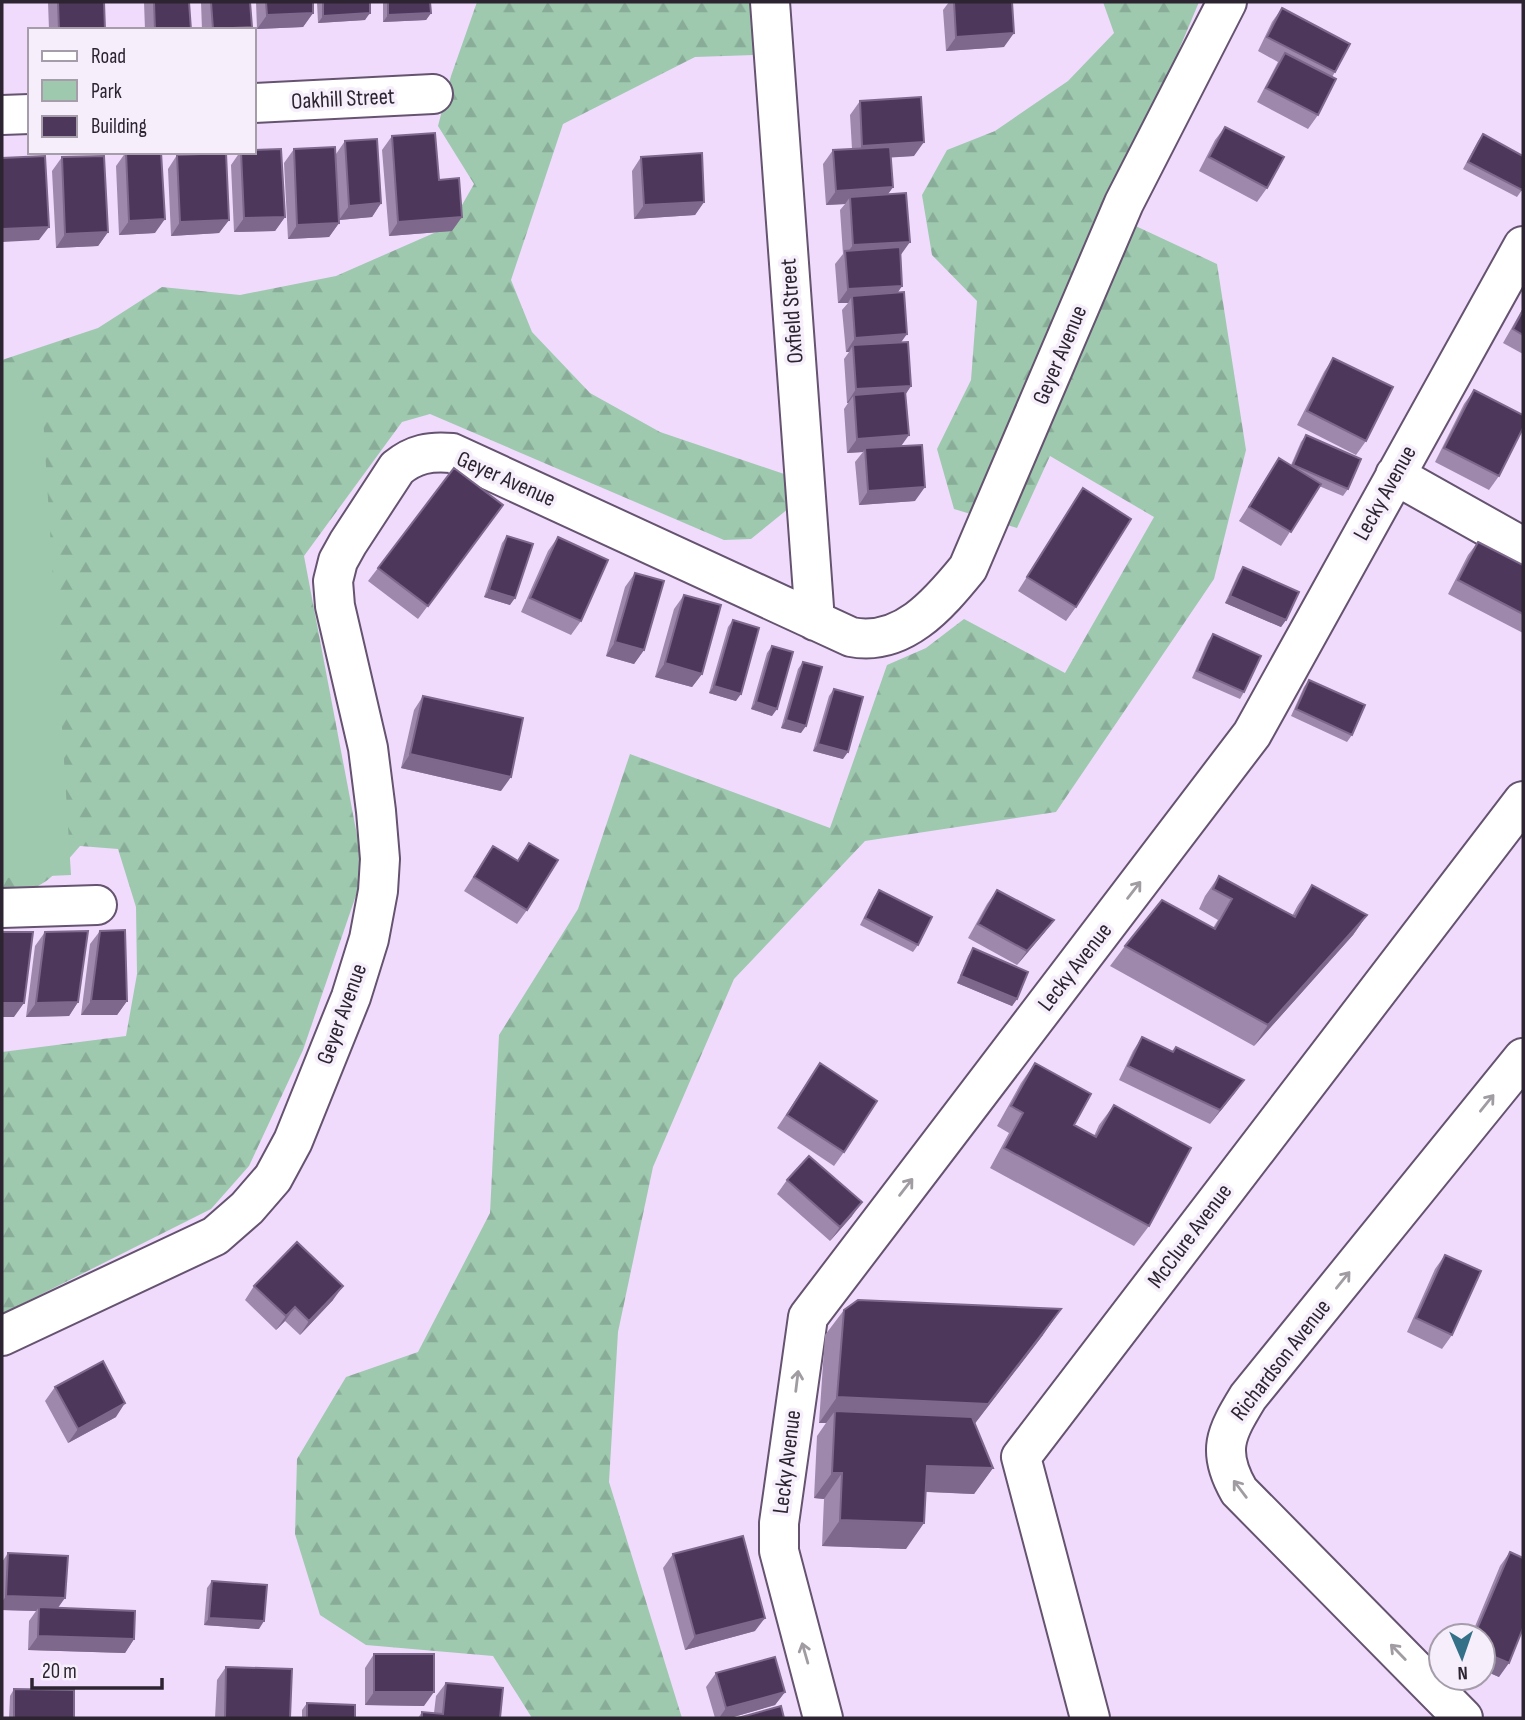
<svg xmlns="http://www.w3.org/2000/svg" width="1525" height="1720" viewBox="0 0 1525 1720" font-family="'Sofia Sans Condensed',sans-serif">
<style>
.forest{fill:url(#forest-firs)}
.park{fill:#9ec9af}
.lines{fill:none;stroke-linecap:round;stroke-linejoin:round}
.street-casing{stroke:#655370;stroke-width:42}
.secondary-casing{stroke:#655370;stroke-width:42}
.street{stroke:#fff;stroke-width:38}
.secondary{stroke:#fff;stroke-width:38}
.wall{fill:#9e89ac}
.shaded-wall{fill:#7e688c}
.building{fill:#4d375b;stroke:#7e688c;stroke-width:2}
.oneway{stroke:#a09ca2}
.labels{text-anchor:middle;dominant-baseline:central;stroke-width:7;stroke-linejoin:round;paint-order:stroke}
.street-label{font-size:23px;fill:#2c2431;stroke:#f6eefb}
</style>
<defs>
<pattern id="forest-firs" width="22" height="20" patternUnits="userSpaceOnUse" patternTransform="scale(1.75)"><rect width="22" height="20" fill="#9ec9af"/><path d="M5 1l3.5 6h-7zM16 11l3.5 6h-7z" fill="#88ac97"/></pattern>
</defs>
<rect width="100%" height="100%" fill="#f0dbfd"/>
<path class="forest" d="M477,2h274l3,53 -59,2 -132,67 -52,156 21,52 58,61 70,39 139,47v21l-48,39 -27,1 -294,-126 -28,8 -98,134 60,316 -61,178 -54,116 -38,43 -209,105v-262l124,-16 11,-62 -1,-67 -18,-58 -38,-3c-25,29 -38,47 -78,49v-535l96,-32 64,-41 78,8 96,-19 114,-50 24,-42 -36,-58 13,-50z
M1103,2h96l-89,212 107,50 29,186 -32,129 -158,233 -191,29 -131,138 -81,188 -35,165 -9,150 73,236h-150l-39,-62 -127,-11 -46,-30 -25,-81 2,-75 49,-82 72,-25 72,-139 9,-178 79,-126 52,-155 200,74 57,-163 39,-17 38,-29 101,54 89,-156 -104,-61 -33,72 -63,-19 -17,-60 34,-69 6,-79 -45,-46 -10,-60 25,-45 48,-19 73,-50 46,-48z"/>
<path class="park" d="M41,384l30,491 -69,3v-493z"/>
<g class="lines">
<defs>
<path id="street" d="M770,2l45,619
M254,103l179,-9
M2,115l28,-1
M1395,475l128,72
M2,908l95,-3
M2,1336l213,-100 32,-28 26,-30 20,-37 58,-144 18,-58 9,-48 2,-32 -4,-48 -8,-63 -33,-142 -2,-25 5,-20 10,-18 49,-75c17,-14 33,-17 55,-15l399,184c51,10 87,-32 117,-69l156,-365 103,-201
M823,1718l-44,-167v-28l29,-206 444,-583 271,-488
M1463,1718l-224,-227c-23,-40 -13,-58 9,-94l275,-339"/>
<path id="secondary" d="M1090,1718l-69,-261 502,-656"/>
</defs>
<use href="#street" class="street-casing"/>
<use href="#secondary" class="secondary-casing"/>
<use href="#street" class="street"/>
<use href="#secondary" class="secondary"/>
</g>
<path class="wall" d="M48,2h56l1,28h-56z
M144,2h45l2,28h-46z
M201,2h49l2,25 -3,3h-47z
M256,2h57v11l-10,14 -46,2z
M317,2h53l-5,18 -47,3z
M383,2h47l1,11 -5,7 -43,2z
M949,2h63l-8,45 -58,4 -3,-41z
M1282,8l53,64 -3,5 -14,38 -10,14 -51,-27 21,-40 -20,-11 14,-29z
M860,101l54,55 -23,1 2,30 -5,7 12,61 -2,38 3,49 10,44 -6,8 -4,52 14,55 -56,4 -4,-43 8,-10 -16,1 -3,-44 4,-6h-1l-3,-44 5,-7h-3l-4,-42 6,-7h-10l-3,-39 8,-10 -3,-44 5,-6 -19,1 -3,-41 10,-14 19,-1 -2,-34z
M1225,127l42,61 -10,14 -58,-31 16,-31z
M1483,134l39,56 -5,7 -54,-28 15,-28z
M392,136l47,44 13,51 -63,5 -7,-86z
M345,141l36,62 -9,14 -33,3v3l-10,14 -41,2 -4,-76 10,-14 42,5z
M126,152l29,81 -36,2 -3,-69z
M240,152h14l31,65 -10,14 -41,1 -3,-67z
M177,155l52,65 -10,13 -48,3 -3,-67z
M62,157l46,75 -10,14 -42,2 -4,-77z
M641,157l63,45 -9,13 -61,4 -2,-48z
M1523,308v46l-20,-11z
M1333,358l33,83 -10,14 -59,-30 27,-53z
M1474,390l25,86 -10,14 -54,-28 29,-58z
M1306,435l42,54 -5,7 -24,-10 -38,60 -42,-25 40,-63 12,7 10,-23z
M1083,488l-7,119 -10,14 -48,-30z
M503,505l-85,114 -50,-38 10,-13z
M507,536l3,69 -26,-8 18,-54z
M558,537l23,84 -10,14 -50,-23 27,-61z
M1478,542l45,23v68l-75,-39 20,-39z
M1243,567l43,53 -5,7 -56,-24 13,-29z
M635,573l9,77 -10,14 -28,-8 19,-69z
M684,595l18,79 -10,13 -37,-10 19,-68z
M733,620l3,81 -27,-8 19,-66z
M1213,634l31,58 -4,7 -48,-21 16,-37z
M772,646v70l-21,-7 16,-56z
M803,662l-2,71 -20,-5 17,-59z
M1309,680l43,55 -5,7 -56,-26 13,-29z
M834,689l9,70 -30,-8 16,-55z
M423,696l78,95 -100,-23 13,-58z
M529,843l-2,67 -10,14 -53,-33 29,-45 24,15z
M1219,876l73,40 6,-11 14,-20 55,30 -14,20 -99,111 -144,-80 15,-20 88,-18 5,-8 -19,-11 6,-13z
M879,890l39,55 -5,7 -53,-27 14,-28z
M997,890l57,30 -10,13 -27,32 -49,-27 19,-34z
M100,931l27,70 -10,14h-36l9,-71z
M45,932l33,70 -9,14 -43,1 9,-71z
M973,948l44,51 -5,7 -55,-23 11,-27z
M1142,1037l31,15 71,28 -34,44 -91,-44 14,-29z
M820,1063l24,89 -10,14 -57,-38z
M1035,1063l39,62 20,11 5,-11 15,-20 35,121 -15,20 -144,-78 19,-35 -12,-7 24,-43z
M787,1180l65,36 -22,25 -53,-47z
M1445,1255l7,80 -10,14 -35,-17 28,-63z
M254,1286l79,14 -33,35 -15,-14 -9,9 -31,-30z
M844,1310l199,25 -69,89 19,44 -19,26 -48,-2 -20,57 -84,-3 2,-47 -10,-1 3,-62 9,-13h-7l6,-88z
M55,1387l61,30 -48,26 -23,-42z
M1510,1552l-11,125 -16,-7v-34h-12l29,-70z
M8,1553l50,55 76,31 -9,14 -97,-3 1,-29 7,-10 -34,-1v-48z
M673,1554l82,77 -70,19 -22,-82z
M212,1581l47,48 -55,-4 3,-37z
M374,1654l50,52 -59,-1v-37z
M226,1667l64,51h-75l2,-38z
M716,1673l69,19 -10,13 -45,13h-15l-9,-31z
M446,1683l54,35h-82l4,-6 12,1 2,-17z
M14,1689l60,29h-65l1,-22z
M307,1703l48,15h-53v-8z"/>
<path class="shaded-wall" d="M313,13l-10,14 -46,2 10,-14z
M370,13l-5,7 -47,3 5,-7z
M431,13l-5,7 -43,2 5,-7z
M252,27l-3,3h-37l1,-1z
M1014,33l-10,14 -58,4 10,-14z
M924,142l-10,14 -61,4 9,-14z
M893,187l-10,14 -33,-4 -5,7 -19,1 10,-14z
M704,202l-9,13 -61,4 10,-14z
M381,203l-9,14 -33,3 10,-14z
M285,217l-10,14 -41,1 10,-14z
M462,217l-10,14 -63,5 9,-14z
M165,219l-10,14 -36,2 10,-14z
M229,220l-10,13 -48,3 9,-14z
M339,223l-10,14 -41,2 9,-14z
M49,227l-10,13 -37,2v-13z
M108,232l-10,14 -42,2 9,-14z
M910,242l-10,14h-55l8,-11z
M902,286l-9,14 -41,-4 -4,7h-10l10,-14z
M907,334l-10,14 -44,-3 -4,7h-3l9,-14z
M911,386l-9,14 -48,-5 -6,8h-1l9,-14z
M909,435l-10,14 -34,-1 -2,4 -16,1 10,-14z
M925,487l-10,14 -56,4 9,-14z
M489,590l26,8 -5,7 -26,-8z
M1230,596l56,24 -5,7 -56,-24z
M615,642l29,8 -10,14 -28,-8z
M665,663l37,11 -10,13 -37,-10z
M714,686l27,8 -5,7 -27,-8z
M756,702l21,7 -5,7 -21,-7z
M786,720l20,6 -5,7 -20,-5z
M818,744l30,8 -5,7 -30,-8z
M410,754l101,23 -10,14 -100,-23z
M1367,915l-14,20 -99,111 14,-21z
M1054,920l-10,13 -27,32 10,-14z
M961,976l56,23 -5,7 -55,-23z
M91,1001h36l-10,14h-36z
M78,1002l-9,14 -43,1 10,-14z
M2,1003h22l-10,14h-12z
M1244,1080l-10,14 -24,30 10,-14z
M862,1202l-10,14 -22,25 10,-14z
M343,1286l-10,14 -33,35 9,-14z
M295,1307l-10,14 -9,9 10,-14z
M1061,1309l-18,26 -73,95 -135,-19 -9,12h-7l18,-26z
M125,1403l-9,14 -48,26 10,-14z
M927,1466l66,2 -19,26 -65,-3z
M832,1473h10l-18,26 -10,-1z
M840,1520l84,3 -18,26 -84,-3z
M6,1596l59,2 -10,14 -16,-5 -3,4 -34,-1v-8z
M209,1618l55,3 -5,8 -55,-4z
M765,1618l-10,13 -70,19 10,-14z
M38,1636l96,3 -9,14 -97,-3z
M1483,1652l26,11 -10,14 -16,-7z
M374,1692h60l-10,14 -59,-1z
M785,1692l-10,13 -45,13h-11l7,-10z"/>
<path class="building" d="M58,2h46l1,28h-46z
M154,2h35l2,28h-36z
M211,2h39l2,25 -39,2z
M266,2h47v11l-46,2z
M323,2h47v11l-47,3z
M388,2h42l1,11 -43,2z
M954,2h58l2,31 -58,4z
M1282,8l68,36 -15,28 -68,-35z
M1285,53l51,26 -18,36 -52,-27z
M921,97l3,45 -62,4 -2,-45z
M1225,127l59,30 -17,31 -58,-31z
M435,133l4,47 20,-2 3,39 -64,5 -6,-86z
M1483,134l40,22v32l-1,2 -54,-28z
M377,139l4,64 -32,3 -4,-65z
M335,147l4,76 -42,2 -3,-76z
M890,147l3,40 -57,4 -3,-41z
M281,149l4,68 -41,1 -3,-66h13v-2z
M126,152h35l4,67 -36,2z
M226,153l3,67 -49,2 -3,-67z
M702,153l2,49 -60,3 -3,-48z
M45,156l4,71 -47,2v-71z
M104,156l4,76 -43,2 -3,-77z
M906,193l4,49 -57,3 -3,-48z
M900,247l2,39 -54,3 -3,-38z
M904,292l3,42 -52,4 -3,-42z
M1523,310v25l-10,-6z
M908,342l3,44 -55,3 -3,-44z
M1333,358l60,29 -27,54 -59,-30z
M1474,390l49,25v13l-24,48 -55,-28z
M905,391l4,44 -52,4 -3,-44z
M1306,435l55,24 -13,30 -55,-24z
M922,445l3,42 -57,4 -3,-43z
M1279,458l42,26 -30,48 -42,-25z
M454,468l49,37 -75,101 -50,-38z
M1083,488l48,31 -55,88 -49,-30z
M507,536l26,8 -18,54 -26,-8z
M558,537l50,23 -27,61 -51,-23z
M1478,542l45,23v49l-65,-34z
M1243,567l56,25 -13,28 -56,-24z
M635,573l29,8 -20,69 -29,-8z
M684,595l37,10 -19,69 -37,-11z
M733,620l26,8 -18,66 -27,-8z
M1213,634l48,22 -17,36 -47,-21z
M772,646l21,6 -16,57 -21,-7z
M803,662l19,5 -16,59 -20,-6z
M1309,680l56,25 -13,30 -56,-26z
M834,689l29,8 -15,55 -30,-8z
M423,696l100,22 -12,59 -101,-23z
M529,843l29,17 -31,50 -53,-33 19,-31 25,15z
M1219,876l76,41 17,-32 55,30 -99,110 -143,-79 37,-46 53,29 17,-30 -19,-10z
M879,890l53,27 -14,28 -53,-27z
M997,890l57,30 -27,31 -49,-27z
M125,930l2,71h-36l9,-70z
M88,931l-10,71 -42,1 9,-71z
M2,932h31l-9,71h-22z
M973,948l55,24 -11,27 -56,-23z
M1142,1037l31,15 3,-5 68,33 -24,30 -92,-44z
M820,1063l57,38 -33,51 -57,-37z
M1035,1063l56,31 -17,31 22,12 18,-32 77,43 -42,78 -145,-78 19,-35 -12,-7z
M809,1156l53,46 -22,25 -53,-47z
M297,1242l46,44 -34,35 -14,-14 -9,9 -32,-30z
M1445,1255l36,16 -29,64 -36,-17z
M858,1300l203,9 -73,95 -151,-7 7,-87z
M103,1361l22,42 -47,26 -23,-42z
M835,1411l137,6 21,51 -66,-2 -3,57 -84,-3 2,-47h-10z
M743,1536l22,82 -70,18 -22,-82z
M1510,1552l13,6v70l-14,35 -26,-11v-16h-9z
M8,1553l60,3 -3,42 -59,-2z
M212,1581l55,4 -3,36 -55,-3z
M39,1607l96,4 -1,28 -96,-3z
M374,1654h60v38h-60z
M775,1657l10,35 -59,16 -10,-35z
M226,1667l66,2 -2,49h-65z
M446,1683l57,5 -3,30h-78v-6l21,2z
M14,1689l60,1v28h-60z
M307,1703l48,2v13h-48z
M781,1706l3,12h-46z"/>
<defs><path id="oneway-shaft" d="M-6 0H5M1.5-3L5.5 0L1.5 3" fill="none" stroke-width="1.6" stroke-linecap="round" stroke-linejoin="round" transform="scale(1.75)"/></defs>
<g class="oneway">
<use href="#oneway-shaft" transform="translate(1134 890) rotate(-52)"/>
<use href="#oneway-shaft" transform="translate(1487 1103) rotate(-51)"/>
<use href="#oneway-shaft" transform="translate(906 1187) rotate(-52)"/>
<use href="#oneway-shaft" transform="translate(1343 1280) rotate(-51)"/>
<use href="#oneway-shaft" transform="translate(797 1381) rotate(-83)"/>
<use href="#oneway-shaft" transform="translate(1240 1489) rotate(-127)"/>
<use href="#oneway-shaft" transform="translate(1398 1652) rotate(-134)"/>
<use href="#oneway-shaft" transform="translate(805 1653) rotate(-106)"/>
</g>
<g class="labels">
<g class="street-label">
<text transform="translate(343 99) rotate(-3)">Oakhill Street</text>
<text transform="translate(792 311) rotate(-94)">Oxfield Street</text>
<text transform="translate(1060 355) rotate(-67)">Geyer Avenue</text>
<text transform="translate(506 479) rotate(24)">Geyer Avenue</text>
<text transform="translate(1385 493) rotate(-61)">Lecky Avenue</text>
<text transform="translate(1075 967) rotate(-52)">Lecky Avenue</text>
<text transform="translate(342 1014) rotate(-70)">Geyer Avenue</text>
<text transform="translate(1190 1236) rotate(-53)">McClure Avenue</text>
<text transform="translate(1281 1360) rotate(-52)">Richardson Avenue</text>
<text transform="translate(787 1462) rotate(-83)">Lecky Avenue</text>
</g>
</g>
<rect width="1525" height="1720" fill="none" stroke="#2c2431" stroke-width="7"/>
<rect x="28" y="28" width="228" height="126" fill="#f6eefb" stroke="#a59daa" stroke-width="2"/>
<rect x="42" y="51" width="35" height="10" fill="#ffffff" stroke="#a59daa" stroke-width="2"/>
<text x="91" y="63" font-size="21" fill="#2c2431">Road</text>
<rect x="42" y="80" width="35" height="21" fill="#9ec9af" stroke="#a59daa" stroke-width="2"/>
<text x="91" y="98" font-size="21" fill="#2c2431">Park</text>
<rect x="42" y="116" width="35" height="21" fill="#4d375b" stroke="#a59daa" stroke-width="2"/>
<text x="91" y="133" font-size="21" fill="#2c2431">Building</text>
<g transform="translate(1462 1657) rotate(178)"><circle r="33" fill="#f6eefb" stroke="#a59daa" stroke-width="2"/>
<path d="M0-5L12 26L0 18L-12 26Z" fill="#347188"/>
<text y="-10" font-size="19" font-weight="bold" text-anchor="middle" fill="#2c2431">N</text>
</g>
<path d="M32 1678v10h130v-10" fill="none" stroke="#2c2431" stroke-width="3.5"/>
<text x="42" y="1678" font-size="21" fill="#2c2431" stroke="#f6eefb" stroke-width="5" paint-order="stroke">20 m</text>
</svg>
